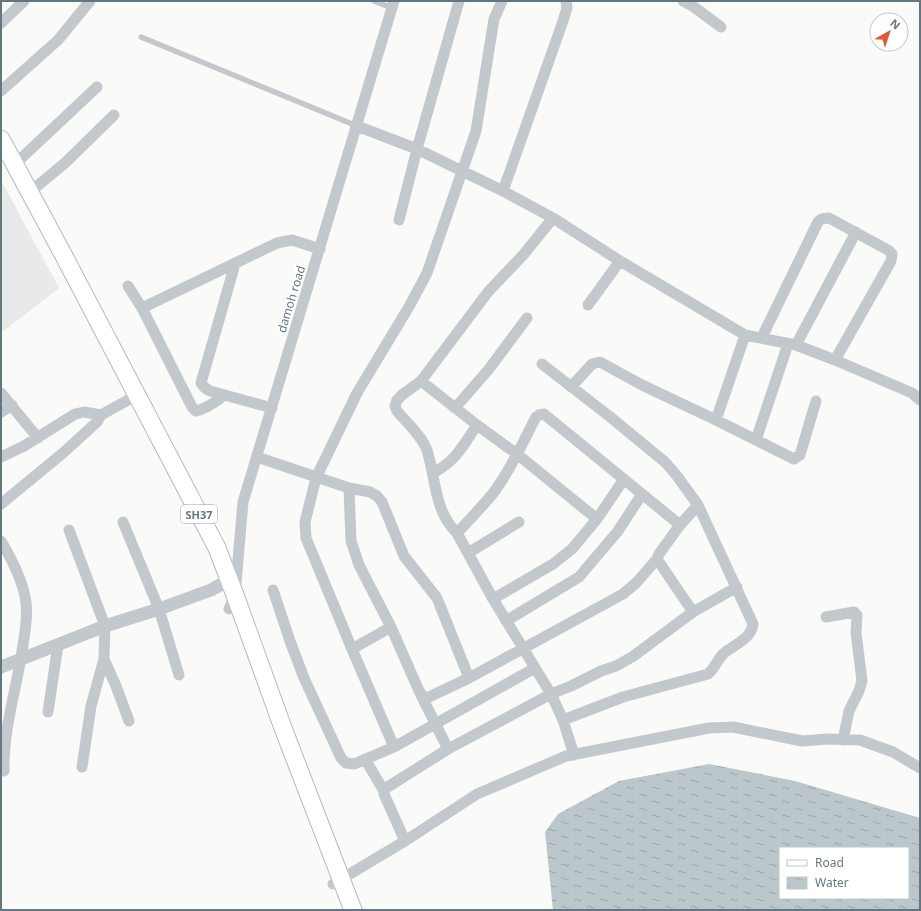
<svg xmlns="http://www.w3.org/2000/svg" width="921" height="911" viewBox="0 0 921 911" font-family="'Noto Sans',sans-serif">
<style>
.built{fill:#e8e9e9}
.water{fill:url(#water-ripples);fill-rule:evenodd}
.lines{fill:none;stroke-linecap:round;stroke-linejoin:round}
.primary-casing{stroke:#b5babe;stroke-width:19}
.service{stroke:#c3c8cc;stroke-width:5.5}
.minor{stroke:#c3c8cc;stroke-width:11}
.tertiary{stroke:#c3c8cc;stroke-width:13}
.primary{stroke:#fff;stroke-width:17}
.labels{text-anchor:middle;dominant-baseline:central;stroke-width:4;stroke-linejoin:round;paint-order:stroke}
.shield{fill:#fff;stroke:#939fa8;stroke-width:1}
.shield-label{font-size:11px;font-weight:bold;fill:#657683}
.street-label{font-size:12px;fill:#657683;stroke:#fff}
</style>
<defs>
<pattern id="water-ripples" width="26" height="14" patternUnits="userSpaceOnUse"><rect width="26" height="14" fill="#bbc7cb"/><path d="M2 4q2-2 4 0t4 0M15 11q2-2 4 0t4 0" fill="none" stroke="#9ca6aa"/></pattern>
</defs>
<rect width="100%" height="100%" fill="#fafaf8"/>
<path class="built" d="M1,180l58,108 -58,45z"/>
<path class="water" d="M709,764l86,17 125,37v92h-367l-8,-78 13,-18 61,-33zM780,848h128v50h-128z"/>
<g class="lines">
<defs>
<path id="primary" d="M1,139l63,117 153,292 18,47 48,133 70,182"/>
</defs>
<use href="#primary" class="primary-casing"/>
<path class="service" d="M374,1l18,7
M141,37l216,89"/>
<path class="minor" d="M683,1l11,6 27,20
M1,23l23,-22
M1,91l57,-51 32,-39
M357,126l60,23 86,42 50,27 67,43 125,74 51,10 39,15 77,33 8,7
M15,164l82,-77
M503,191l60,-170 4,-13 -1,-7
M30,192l35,-29 49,-48
M553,218l-29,36 -36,38 -67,89 -19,14 -5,5 -2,6 2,5c10,12 24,24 30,39 9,29 7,61 30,83l36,66 58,95 12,26 11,35
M399,220l18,-71 42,-148
M235,264l-34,119 4,5 5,3 62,17
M128,286l14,22 50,99 4,4c11,-2 20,-10 29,-16
M588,305l32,-44
M142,308l135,-65 15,-3 28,9
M762,337l54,-111c3,-7 6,-8 13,-8l59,32 4,4 -1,7 -56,99
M796,345l60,-113
M542,364l67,52 56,46 12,14 21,29 55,119c-2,16 -19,20 -30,30 -6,6 -7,13 -15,20l-85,23 -60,23
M421,381l56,44 40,29 80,65
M571,387l21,-23 8,-2 42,23 74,35 78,39 6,-4 16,-54
M1,393l37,45
M455,408l34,-39 38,-51
M1,412l11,-7
M716,420l29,-85
M756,440l32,-96
M1,457l23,-11 51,-32 9,-2 17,3
M257,457l92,31 21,4 7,4 5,6 22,54 33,42 32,80
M433,473c24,-13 29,-26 44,-48
M349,488l2,53 8,24 32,62 28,64 5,6h5l40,-19 154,-84 13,-11 21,-24 2,-5 21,-29 18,-20
M1,504l62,-51 34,-31 4,-7 27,-15
M123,522l36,87 20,66
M69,530l36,96 -1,33 -13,47 -9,61
M457,533c13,-14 26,-27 37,-41 17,-23 29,-50 42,-75l3,-2 5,-1 136,111
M1,541c10,17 23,42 25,62 2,14 -1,28 -3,42 -6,43 -20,83 -19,126
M468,553l51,-31
M657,559l36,53
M273,590l17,51 14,37 37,80 5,5 8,1 40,-17 141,-79
M493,599l60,-35 19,-15 25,-30 27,-40
M229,609l6,-14 8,-93 151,-501
M826,617l28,-5 3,3 -1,18 6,48 -3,10 -10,20 -6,29
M506,621l73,-44 39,-46 24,-37
M352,649l39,-22
M104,659l12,27 13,35
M421,695l27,54
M48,712l10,-67
M394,747l-42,-98 -46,-111 -1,-16 11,-44 41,-85 53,-88 17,-32 49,-142 18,-112 8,-18
M365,759l19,32
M405,841l-21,-47v-3l2,-3 62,-39 103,-55 20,-8 30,-15 15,-5 16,-9 61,-45 44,-25
M333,884l72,-43 72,-47 89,-38 143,-28 24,-1 69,14 25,-2 33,1 33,12 27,16"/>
<path class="tertiary" d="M1,667l104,-41 54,-17 52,-19 18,-10"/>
<use href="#primary" class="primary"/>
</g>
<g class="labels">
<rect class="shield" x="181" y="505" width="36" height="18" rx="3"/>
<g class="shield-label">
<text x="199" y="514">SH37</text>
</g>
<g class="street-label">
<text transform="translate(291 299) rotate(-73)">damoh road</text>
</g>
</g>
<rect width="921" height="911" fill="none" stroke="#657683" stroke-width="4"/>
<rect x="779" y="847" width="130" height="52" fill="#ffffff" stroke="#c1c8cd"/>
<rect x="787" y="860" width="20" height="6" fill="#ffffff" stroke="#c1c8cd"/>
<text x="815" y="867" font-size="12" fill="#657683">Road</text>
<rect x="787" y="877" width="20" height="12" fill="url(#water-ripples)" stroke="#c1c8cd"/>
<text x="815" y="887" font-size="12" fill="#657683">Water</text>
<g transform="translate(889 32) rotate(39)"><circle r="19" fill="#ffffff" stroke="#c1c8cd"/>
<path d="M0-3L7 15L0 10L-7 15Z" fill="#e4572e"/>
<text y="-6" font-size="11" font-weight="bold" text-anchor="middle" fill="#657683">N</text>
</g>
</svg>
